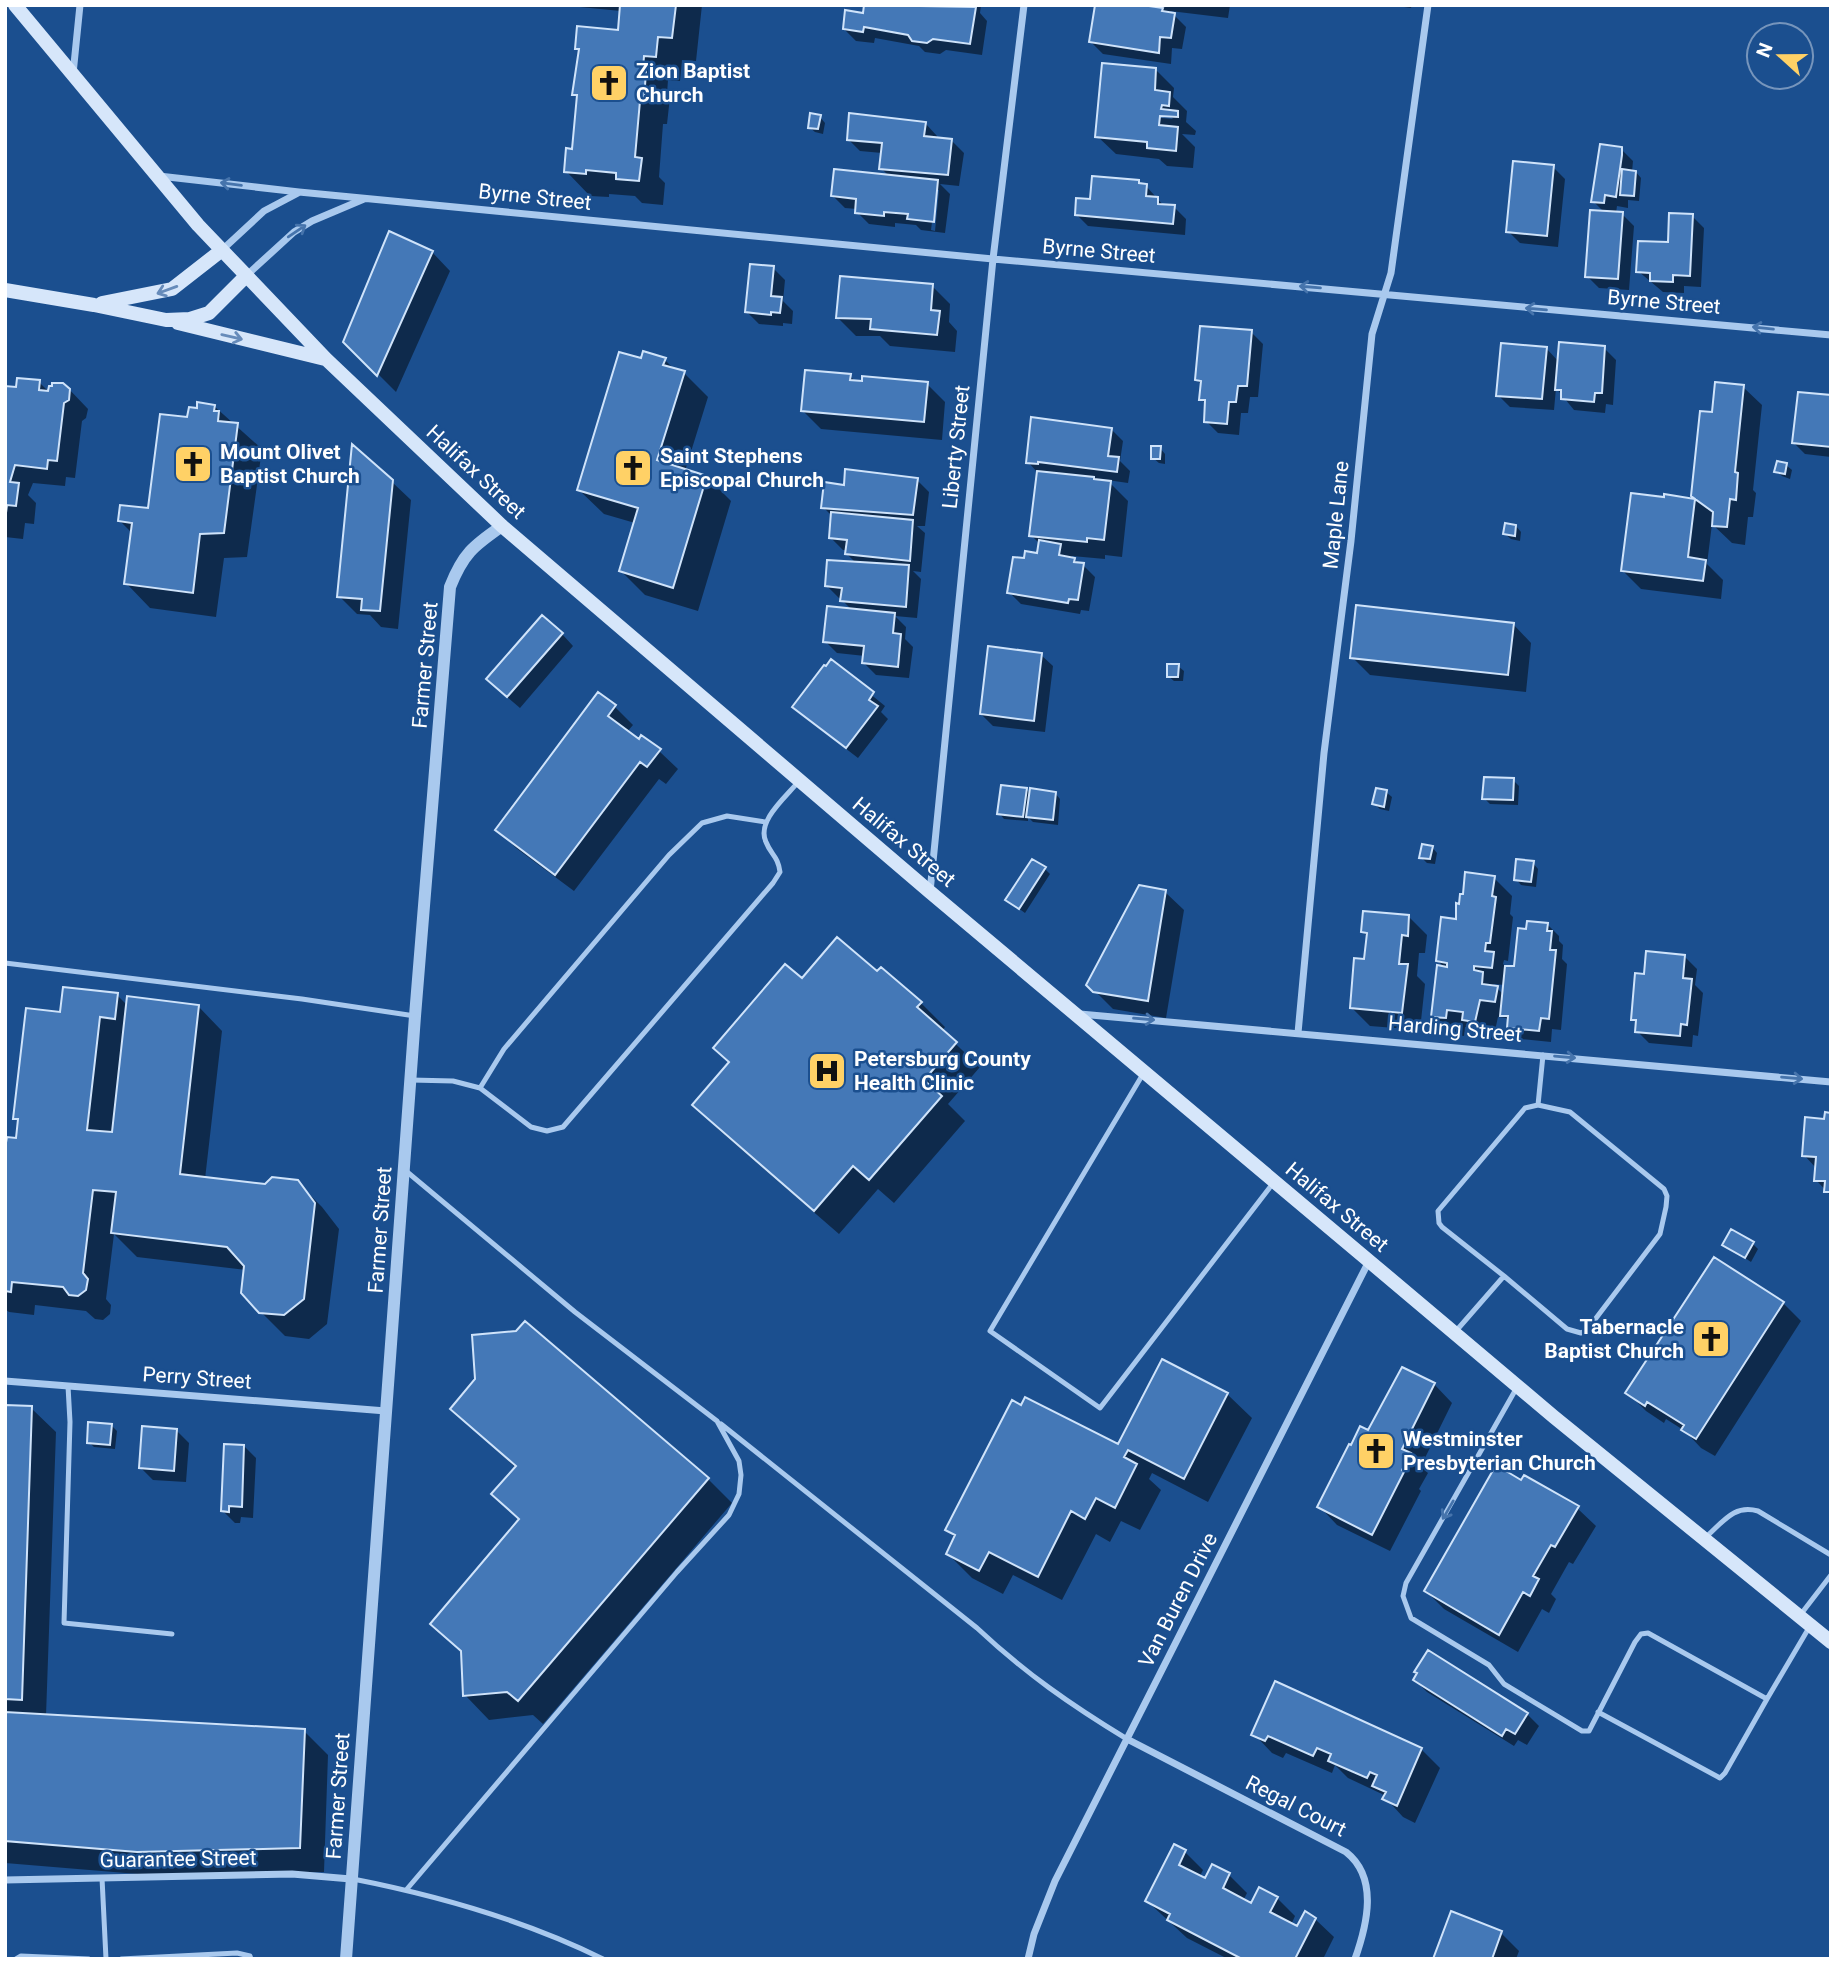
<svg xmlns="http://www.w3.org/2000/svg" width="1836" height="1964" viewBox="0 0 1836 1964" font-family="Roboto,sans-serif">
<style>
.shadow{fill:#0007;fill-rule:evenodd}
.building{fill:#4478b7;stroke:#cfe3fa;stroke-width:2}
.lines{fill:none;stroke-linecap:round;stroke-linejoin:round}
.service{stroke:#a9c9ee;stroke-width:5}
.minor{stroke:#a9c9ee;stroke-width:7}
.tertiary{stroke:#a9c9ee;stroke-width:12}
.secondary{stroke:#d6e6fa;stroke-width:14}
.oneway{stroke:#4674ac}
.oneway2{stroke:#668bba}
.labels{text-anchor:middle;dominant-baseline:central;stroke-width:5;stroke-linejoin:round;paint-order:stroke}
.poi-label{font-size:21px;font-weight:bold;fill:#fff;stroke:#1b4f8f;text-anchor:start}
.street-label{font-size:21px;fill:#fff;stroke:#1b4f8f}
</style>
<rect width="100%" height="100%" fill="#1b4f8f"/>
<path class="shadow" d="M559,5h143l-6,56 -14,-1 -2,21 -12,-1 -1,14 3,3 -3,27h-4l-4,53 6,6 -2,22 -21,-2 -7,-7 -26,-2v3l-19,-1 -24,-25 7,-20 5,-53 -4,-4 6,-42 -3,-3 42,-17 2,-21z
M866,5h115l-1,8 7,8 -5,34 -36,-5 -6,4 -15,-2 -6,-6 -44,-8 -1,5 -18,-2 -12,-12 20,-14z
M1108,5h122l-2,13 -58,-7 16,16 -4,22 -10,-1 -1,16 -68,-10 -12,-12z
M1390,5h22l-1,3z
M1156,70l18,18 -1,9 14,14 -1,11 10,9 -1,4 -13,-1 13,13 -2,21 -26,-2 -8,-7 -43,-5 -19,-18zM1169,115l4,4 -22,-2z
M820,117l5,6 -2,11 -8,-2 -6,-5z
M926,124l11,12v3l15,2 12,12 -5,33 -19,-2 10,10 -5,39 -24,-3 -5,-5 -21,-2v4l-26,-3 -12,-12v-3l-12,-1 -12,-12 57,-19 -9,-9 1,-15 -22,-2 -12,-12zM936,190h3l-4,41 -4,-1z
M1621,149l12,12 -1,11h4l5,6 -2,23 -11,-1v8l-11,-2 -1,7 6,1 12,12 -5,64 -30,-2 -12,-12 17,-64 -11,-11z
M1553,167l12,12 -7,68 -38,-4 -12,-12z
M1138,182l8,4 18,20 10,1 12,12 -1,16 -97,-9 -12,-12 16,-13z
M1692,216l12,12 -3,59 -17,-1v7l-21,-1 -25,-21 31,-27z
M432,252l18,19 -54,121 -51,-51z
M773,268l12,12 -2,21 10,10 -1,13 -9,-1v3l-24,-2 -12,-12z
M932,286l18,18 -1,18 8,9 -2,21 -65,-6 -10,-10h-24l-18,-18z
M1251,332l12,12 -5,53h-8l-2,16h-7l-2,22 -21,-2 -12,-12 1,-16 -6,-6 1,-14 -5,-5z
M1546,348l13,14 45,-14 12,12 -3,45 -7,-1 -1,9 -31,-3 -18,-22 -2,22 -44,-3 -12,-12z
M642,360h23l10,10 9,3 24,24 -23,74 22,6 24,24 -33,110 -53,-16 -24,-24 14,-48 -31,-9 -25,-24z
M850,376l7,7 70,1 18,18 -3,38 -121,-11 -18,-18z
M39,382l11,11 17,-6 21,22 -2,9 -4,3 -7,57 -9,-1 -1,9 -32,-3 -5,12 8,8 -2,21 -9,-1 -2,16 -18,-2v-150l13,2z
M1743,387l19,18 -9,85 3,3 -3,24h-5l-3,28 -13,-2 -20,-19 -5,40 16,16 -2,19 -80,-10 -18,-18 43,-75 34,6 13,-88z
M1831,397v60l-26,-3 -12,-12z
M214,406l48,43 -15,108 -23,1 -8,59 -66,-9 -24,-25 6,-50 -12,-12 29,-11 40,-91 9,-9z
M1111,429l12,12 -3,20 10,10 -2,12 -21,-3 21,21 -6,56 -17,-2v4l-33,-3v3l11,6 12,12 -6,34 -8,-1 -1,4 -59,-10 -12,-12 16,-32 13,-5 2,-11 -9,-9 7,-62 -10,-11z
M1160,448l5,6v10l-6,-1 -6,-5z
M1786,465l6,5 -2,9 -8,-3 -6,-5z
M917,480l12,12 -4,34h-8l8,7 -4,39 -8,-1 8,8 -4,39 -22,-2 11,11 -1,12 8,8 -4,31 -33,-3 -12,-12 1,-7 -28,-3 -12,-12 27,-31 -10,-10v-2h-3l-12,-12 29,-23 -9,-9v-4h-4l-12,-12 1,-22 -9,-9 22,-20z
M392,482l19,18 -13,129 -17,-2 -11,-12 -13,-1 -18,-18z
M1516,526l5,6 -1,9 -9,-2 -6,-5z
M1513,624l18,19 -5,49 -156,-17 -18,-18z
M562,634l11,12 -53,62 -20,-17z
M1041,655l12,11 -8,66 -52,-6 -12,-12z
M831,662l54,44 -4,6 7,7 -30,39 -52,-40 -12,-12z
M1178,666l6,5 -1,10h-9l-6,-5z
M615,707l18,18 -6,7 32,19 19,18 -12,15 -7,-5 -85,112 -58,-43 -18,-18z
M1513,780l6,6 -1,19 -28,-1 -6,-6z
M1026,789l5,5 24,-1 5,6 -2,26 -25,-3 -5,-5v4l-24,-2 -5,-6z
M1386,792l6,5 -3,14 -9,-2 -6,-5z
M1432,847l5,6 -2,11 -8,-1 -6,-6z
M1533,863l5,6 -2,18 -15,-2 -5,-6z
M1045,869l5,5 -25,39 -18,-13z
M1494,878l18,18 -2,18 3,3 -5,44 -4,-1 -1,4 4,3 9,1 11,-38 20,-6 12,12v5l4,4 -1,14 5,5 -6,66 -9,-1 -1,13 -30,-3 -12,-12v-5l-3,-4 -8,-1 -5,23 -11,-2 -9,-10 -8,-1 -1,9 -13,-2 -18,-18 12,-48 -7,-7 19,-40zM1493,984l12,1 -1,10z
M1165,892l19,18 -18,108 -53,-9 -25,-25z
M1409,917l18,18 -2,18h-6l-2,23 8,8 -5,46 -50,-4 -18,-18 14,-47 2,-24 -5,-5z
M1685,957l12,12 -2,16 8,8 -5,43 -5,-1 -1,12 -43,-4 -12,-12 1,-7 -6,-5 13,-43z
M878,974l43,29 24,24 -3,4 38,36 -32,37 17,17 -71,82 -16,-14 -39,45 -121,-105 -24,-24 108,-125z
M117,995l11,11h70l24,25 -17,148 61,7 31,-4 25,25 17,22 -12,95 -18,15 -24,-3 -25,-25 -14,-41 -109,-13 -23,-23 -8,65 5,6 -1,9 -7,6 -8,-1 -9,-8 -51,-6 -1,10 -25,-3 -4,-3v-146l13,-23 2,-17 -5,-5 47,-104z
M1831,1114v82l-15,-16v-12l-12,-13z
M1724,1244h29l5,5 -7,13z
M1783,1303l18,18 -86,135 -14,-8 -16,-17 -19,-12 -2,4 -18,-12 -18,-18z
M477,1380l231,99 24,24 -189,221 -10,-9 -44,5 -24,-25 -2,-42 -31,-30 88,-103 -26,-26 22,-26 -64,-59z
M1434,1384l18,19 -31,63 7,7 -9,16 2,2 -31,60 -53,-26 -18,-19 50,-73z
M1227,1394l25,24 -44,84 -56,-29 -3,6 12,11 -21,40 -19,-9 -11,21 -14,-8 -34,66 -49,-25 -10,19 -31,-16 -24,-24 8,-16 -9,-8 75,-123 97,40z
M5,1407l26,1 25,24 -10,284 258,15 24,24 -4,117 -162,4 -157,-13z
M111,1425l6,6 -2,18 -21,-2 -5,-5z
M177,1431l12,12 -3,39 -33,-2 -12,-12z
M244,1446l12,12 -3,60 -12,-1 -1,6h-5l-12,-12z
M1521,1482l56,26 19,18 -23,38 -4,-2 -18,32 5,5 -7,14 -7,-4 -24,43 -74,-43 -18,-18z
M1415,1680l112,34 12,12 -12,19 -9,-5 -4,6 -87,-54z
M1254,1734l167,15 19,19 -25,55 -12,-6 -21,-23 -34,-16 -13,-13 -3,8 -46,-20 -3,5 -11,-5z
M1185,1852l18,18 -4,8 7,3 23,-6 18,18 -4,8 9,4 25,-7 18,18 -4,9 7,3 7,-14 10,5 19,18 -11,22h-95l-41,-21 -40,-37z
M1501,1933l18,18 -3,8h-81z"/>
<path class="building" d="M620,5h56l-4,33 -14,-1 -2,20 -12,-1 -1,14 3,1 -2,30h-4l-5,56 7,1 -3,23 -23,-2v-6l-30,-3v4l-22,-2 2,-24 6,1 5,-54h-5l7,-46h-4l2,-23 41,4z
M864,5l112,2 -6,37 -37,-5 -6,4 -15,-2 -4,-6 -44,-8 -1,5 -20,-3 2,-19 18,3z
M1095,5h47l21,3 -1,3 13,2 -4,25 -11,-1 -1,16 -70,-11z
M1102,63l54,5 -1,22 15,2 -1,14 -7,-1 -1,4 17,2v6l-18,-1 -1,9 19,2 -2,24 -29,-3v-6l-52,-5z
M810,113l11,2 -3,14 -10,-1z
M849,113l77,9 -2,14 28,3 -4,36 -69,-6 3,-26 -35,-3z
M1600,144l22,3v8l-6,42 -11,-2 -1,8 -13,-1z
M1513,161l41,4 -7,71 -41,-4z
M834,169l104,11 -4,42 -27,-3 1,-5 -24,-2v4l-29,-3 1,-14 -25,-3z
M1622,169l14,2 -2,25 -14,-1z
M1092,176l47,4v3l8,1 -1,12 12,1v7l17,1 -2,19 -98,-9 1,-17 14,1z
M1590,210l33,2 -5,67 -33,-2z
M1669,213l24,1 -3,62 -17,-1v7l-23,-1v-8l-14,-1 2,-31 30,1z
M389,231l44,20 -56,125 -34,-34z
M750,264l24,2 -3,30 11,1 -2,16 -9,-1v3l-26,-3z
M840,276l93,8 -2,26 9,1 -3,24 -67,-6 1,-10 -35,-1z
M1200,326l52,4 -5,56h-9l-2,16h-7l-2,22 -23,-2 1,-22h-6l2,-19 -6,-1z
M1559,342l46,4 -3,47h-7l-1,9 -33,-3v-9h-6z
M1501,343l46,4 -5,52 -46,-3z
M643,351l23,7 -3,7 22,6 -28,89 50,16 -34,112 -54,-17 19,-63 -61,-18 42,-138 22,6z
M805,370l46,4 -1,6 12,1v-5l66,6 -4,40 -123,-11z
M17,378l23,2 -1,10 9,1 1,-5h3v-3h11l7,6 -1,11 -5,3 -7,58 -9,-1 -1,9 -32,-4 -5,17 9,1 -3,23 -9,-1 -2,16v-135l11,1z
M1715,382l29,3 -9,87 3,1 -2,27 -6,-1 -3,28 -15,-1 1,-14 -22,-16 9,-85 12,1z
M1798,392l33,3v52l-39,-4z
M197,402l18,3 -1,6h5l-1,10 20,2 -14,110 -24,1 -7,59 -69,-9 8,-61 -14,-2 2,-16 28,3 12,-94 27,3 2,-10 8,1z
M1031,417l81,11 -4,28 11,1 -2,15 -79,-10v2l-12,-1z
M352,444l41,36 -13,131 -19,-1 1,-11 -25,-2z
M1151,446h10l-1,13h-9z
M1777,461l10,2 -2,11 -11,-2z
M845,469l73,9 -5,37 -92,-7 3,-26 20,3z
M1037,471l57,6v2l17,2 -7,59 -17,-2v4l-58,-6z
M1631,493l33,4v-3l31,5 -7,58 18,3 -3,21 -82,-10z
M831,512l82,8 -3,41 -65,-7 2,-14 -18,-2z
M1505,523l11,2 -1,11 -12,-2z
M1039,540l22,4 -2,11 16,3 -1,4 10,1 -6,37 -9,-1 -1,4 -61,-10 6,-36 11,1 1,-7 12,2z
M827,560l82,5 -3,42 -66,-6 2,-13 -17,-2z
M1356,605l158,18 -6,52 -158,-17z
M827,606l68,7 -2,20 8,1 -3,33 -36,-4 2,-17 -41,-4z
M542,615l21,18 -56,64 -21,-18z
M988,646l54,7 -8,68 -54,-7z
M831,659l43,33 -5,8 9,6 -32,42 -54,-41 32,-42 2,1z
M1167,664h12l-1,13h-11z
M598,692l18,13 -8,11 31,23 2,-4 20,14 -14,18 -7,-5 -85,113 -60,-45z
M1484,777l30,1 -1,22 -31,-1z
M1001,785l26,3 -4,29 -26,-3z
M1030,788l26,4 -3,28 -27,-3z
M1376,788l11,2 -3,17 -12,-3z
M1422,844l11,2 -3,13 -11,-1z
M1032,859l14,8 -27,42 -14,-9z
M1516,859l18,2 -3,21 -17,-2z
M1465,872l30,4 -3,20 4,1 -6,46h-4l-1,8 9,1 -2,16 -18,-2v4l9,2 -1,12 16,2 -3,16 -15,-2 -5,22 -13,-2 1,-8 -16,-2 -1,8 -15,-1 6,-52 10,2v-4l-11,-2 5,-44 15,2v-16l3,1 1,-10h3z
M1139,885l27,5 -18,111 -55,-9 -7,-7z
M1363,911l46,4 -1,21 -6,-1 -3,29h9l-6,49 -52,-5 4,-50 10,1 3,-26 -6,-1z
M1527,921l21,2 -1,8h5l-2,19h6l-7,69 -8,-1 -2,13 -32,-3 1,-12h-8l5,-50h9l4,-38 8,1z
M837,937l40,34 4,-4 41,35 -5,5 40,35 -33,38 18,16 -73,84 -16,-14 -39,45 -122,-106 37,-43 -16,-14 72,-84 17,14z
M1646,951l39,4 -2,23 9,1 -5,46 -6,-1 -1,12 -45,-4 1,-12h-5l4,-47 9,1z
M63,987l55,6 -3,26 -15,-2 -13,113 25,2 15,-136 72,9 -19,169 85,10 7,-7 26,3 17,23 -11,96 -20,16 -25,-2 -18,-20 3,-27 -17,-19 -116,-14 5,-41 -23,-2 -10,83 5,6 -2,11 -8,6 -9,-1 -6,-8 -51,-5 -1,10 -6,-1v-143l2,-11 9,1 2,-19h-5l13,-111 34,4z
M1825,1112l6,1v79h-7l1,-11h-11l2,-24 -14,-1 3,-39 19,2z
M1731,1229l23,13 -9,16 -23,-13z
M1714,1257l70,45 -88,137 -15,-9 3,-5 -37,-23 -2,4 -20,-13z
M525,1321l184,157 -191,223 -11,-9 -44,4 -2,-45 -31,-27 89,-105 -28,-25 25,-28 -66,-57 25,-30 -3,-44 44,-4z
M1162,1359l66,34 -44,86 -56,-29 -4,7 13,7 -22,44 -19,-10 -11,21 -14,-8 -33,66 -49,-25 -10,19 -33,-17 9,-19 -10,-5 67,-130 9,5 4,-8 93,47z
M1402,1367l33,16 -33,66 9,4 -9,17 2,2 -32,63 -55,-28 32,-63 2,1 9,-19 8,4z
M5,1405l27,1 -10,294 -17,-1z
M88,1422l24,2 -2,21 -23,-2z
M142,1426l35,3 -3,42 -35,-3z
M224,1444l20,1 -2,62 -13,-1v6l-8,-1z
M1496,1465l25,15 3,-5 55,31 -24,41 -4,-2 -18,31 6,3 -9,17 -7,-4 -24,43 -75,-44z
M1428,1650l100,63 -13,21 -9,-5 -4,7 -89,-56 4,-7 -3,-1z
M1275,1681l147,67 -25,58 -15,-7 4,-7 -14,-6 5,-11 -7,-3 -3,6 -39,-17 3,-7 -14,-6 -4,8 -45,-20 -3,5 -14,-6z
M5,1712l300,17 -5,119 -163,4 -132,-11z
M1174,1844l12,6 -7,15 26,13 7,-14 18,9 -7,15 28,15 8,-16 19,10 -8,15 27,14 8,-15 11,7 -21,41h-53l-75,-39 3,-6 -25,-13z
M1451,1911l51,20 -10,28h-59z"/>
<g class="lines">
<path class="service" d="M5,963l297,36 113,17
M1143,1074l-153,257 110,77 174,-226
M411,1080l42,1 27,7 51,39 16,4 16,-4 210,-244 7,-11c-2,-16 -9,-17 -14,-30 -10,-21 20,-45 33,-61
M480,1088l24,-39 165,-194 33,-32 25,-7 38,6
M1538,1105l5,-50
M406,1171l169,141 142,109 22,40 2,14 -2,19 -10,21 -52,57 -270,317
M1456,1331l48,-55 -62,-49 -3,-4 -1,-12 87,-103 13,-3 32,7 94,77 3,7 -1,11 -6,27 -73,96 -6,3 -14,-4 -63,-53
M68,1386l2,36 -6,201 108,11
M1516,1389l-110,194 -3,13 8,22 78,47 15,19 78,47h7l46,-89 6,-8 7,-1 119,66 -42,74 -5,5 -122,-66
M721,1424l256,204c48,45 94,77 150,111
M1706,1537c17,-15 28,-33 52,-26l73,44
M1801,1614l30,-39
M1767,1699l43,-73
M102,1878l4,81
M353,1879c87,17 171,41 250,80
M16,1959l5,-3 68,3
M121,1959l116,-6 13,3 1,3"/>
<path class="minor" d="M73,74l7,-69
M159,176l140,16 694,67 838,76
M222,250l42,-39 34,-18
M247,275l47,-43 18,-11 52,-22
M930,892l63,-633 31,-254
M1080,1014l751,68
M1298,1033l26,-280 27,-212 21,-207 19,-61 37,-268
M5,1381l381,30
M1127,1739l219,113c33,26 21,73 9,107
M5,1880l287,-6 59,5
M1028,1959l6,-25 21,-53 314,-620"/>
<path class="tertiary" d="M346,1959l69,-943 35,-429c13,-33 23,-41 52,-61"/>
<path class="secondary" d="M15,5l183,220 128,134 176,167 428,366 439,369 185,156 277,225
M5,290l89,15 72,15 24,-1 19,-6 37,-37
M102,303l70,-14 50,-39
M178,323l147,36"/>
</g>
<defs><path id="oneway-shaft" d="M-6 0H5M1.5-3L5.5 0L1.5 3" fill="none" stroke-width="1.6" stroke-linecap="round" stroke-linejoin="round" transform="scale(1.75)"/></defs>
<g class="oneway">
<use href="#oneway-shaft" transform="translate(231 184) rotate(-173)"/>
<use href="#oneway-shaft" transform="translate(297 231) rotate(-34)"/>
<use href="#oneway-shaft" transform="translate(1310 287) rotate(-175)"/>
<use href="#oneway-shaft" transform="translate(1536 309) rotate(-175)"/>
<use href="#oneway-shaft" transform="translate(1763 328) rotate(-174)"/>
<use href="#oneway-shaft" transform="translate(1144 1019) rotate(5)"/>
<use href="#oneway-shaft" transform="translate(1565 1057) rotate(5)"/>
<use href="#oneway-shaft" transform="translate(1792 1078) rotate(5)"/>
<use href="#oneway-shaft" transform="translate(1448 1510) rotate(120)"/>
</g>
<g class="oneway2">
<use href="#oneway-shaft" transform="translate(167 290) rotate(160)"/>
<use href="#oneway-shaft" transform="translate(232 337) rotate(13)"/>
</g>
<defs>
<symbol id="church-square" viewBox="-11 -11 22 22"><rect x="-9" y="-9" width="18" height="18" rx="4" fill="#ffd166" stroke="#1b4f8f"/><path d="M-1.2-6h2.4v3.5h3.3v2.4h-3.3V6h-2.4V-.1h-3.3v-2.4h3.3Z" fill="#111"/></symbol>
<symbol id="hospital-square" viewBox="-11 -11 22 22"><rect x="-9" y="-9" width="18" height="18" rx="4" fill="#ffd166" stroke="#1b4f8f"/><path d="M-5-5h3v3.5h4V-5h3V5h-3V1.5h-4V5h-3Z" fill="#111"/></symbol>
</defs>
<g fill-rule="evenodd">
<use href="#church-square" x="587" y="61" width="44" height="44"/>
<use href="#church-square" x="171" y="442" width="44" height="44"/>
<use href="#church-square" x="611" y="446" width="44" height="44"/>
<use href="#hospital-square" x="805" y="1049" width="44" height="44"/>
<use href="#church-square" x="1689" y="1317" width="44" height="44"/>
<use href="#church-square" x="1354" y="1429" width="44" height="44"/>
</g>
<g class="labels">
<g class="poi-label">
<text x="636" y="71">Zion Baptist<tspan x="636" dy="24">Church</tspan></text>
<text x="220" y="452">Mount Olivet<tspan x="220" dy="24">Baptist Church</tspan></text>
<text x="660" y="456">Saint Stephens<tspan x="660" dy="24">Episcopal Church</tspan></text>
<text x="854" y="1059">Petersburg County<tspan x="854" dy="24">Health Clinic</tspan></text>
<text x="1684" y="1327" text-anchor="end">Tabernacle<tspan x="1684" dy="24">Baptist Church</tspan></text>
<text x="1403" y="1439">Westminster<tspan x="1403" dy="24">Presbyterian Church</tspan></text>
</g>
<g class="street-label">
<text transform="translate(535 197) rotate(6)">Byrne Street</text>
<text transform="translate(1099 251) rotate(5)">Byrne Street</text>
<text transform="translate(1664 302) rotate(5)">Byrne Street</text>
<text transform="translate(956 447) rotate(-84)">Liberty Street</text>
<text transform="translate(476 472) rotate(43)">Halifax Street</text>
<text transform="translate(1336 515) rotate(-84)">Maple Lane</text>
<text transform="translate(425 665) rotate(-85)">Farmer Street</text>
<text transform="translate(904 842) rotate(40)">Halifax Street</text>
<text transform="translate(1455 1029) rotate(5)">Harding Street</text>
<text transform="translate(1337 1207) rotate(40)">Halifax Street</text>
<text transform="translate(380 1230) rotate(-86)">Farmer Street</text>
<text transform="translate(197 1378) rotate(4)">Perry Street</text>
<text transform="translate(1178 1600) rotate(-63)">Van Buren Drive</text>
<text transform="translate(338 1796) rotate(-86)">Farmer Street</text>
<text transform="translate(1296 1806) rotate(27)">Regal Court</text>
<text transform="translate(178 1859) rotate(-1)">Guarantee Street</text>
</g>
</g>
<rect width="1836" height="1964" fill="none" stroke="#ffffff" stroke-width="14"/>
<g transform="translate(1780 56) rotate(291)"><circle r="33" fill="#1b4f8f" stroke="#7695bc" stroke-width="2"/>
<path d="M0-5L12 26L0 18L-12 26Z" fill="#ffd166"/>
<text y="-10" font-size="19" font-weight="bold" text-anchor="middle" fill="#ffffff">N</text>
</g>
</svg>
